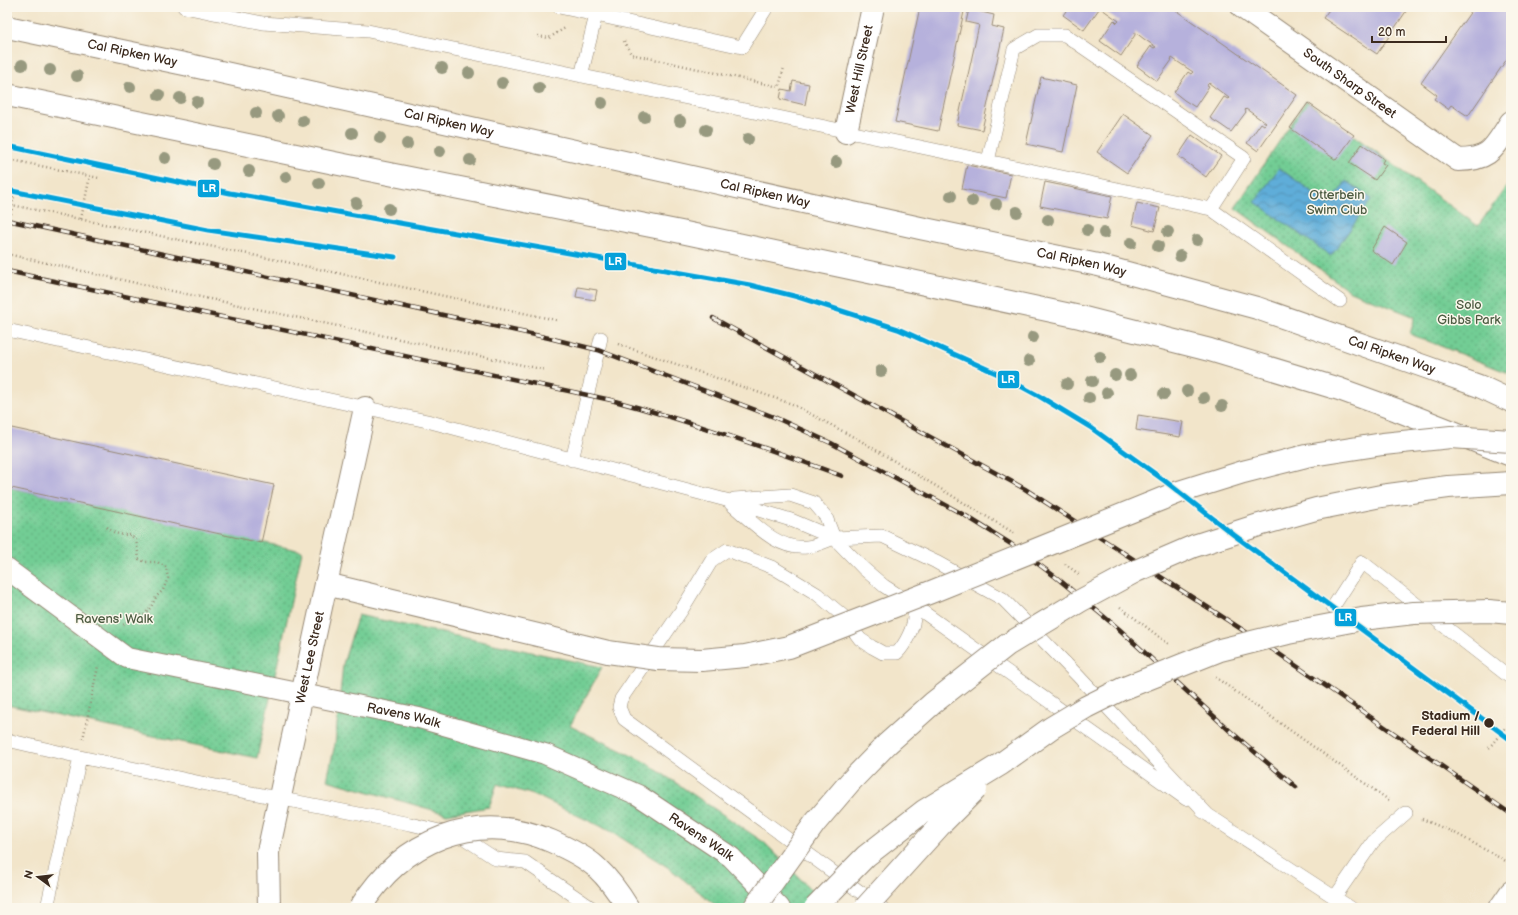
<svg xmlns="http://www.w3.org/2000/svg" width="1518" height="915" viewBox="0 0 1518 915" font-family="'Balsamiq Sans',sans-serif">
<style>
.park{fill:url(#park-dots);stroke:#567c59}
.water{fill:url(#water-waves);stroke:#4d6c7c}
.building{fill:#b6b1dc}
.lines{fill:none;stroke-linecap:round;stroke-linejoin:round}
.service-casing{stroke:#968874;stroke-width:14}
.pedestrian-casing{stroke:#968874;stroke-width:22}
.minor-casing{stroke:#968874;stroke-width:24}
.tertiary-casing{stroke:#968874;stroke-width:24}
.primary-casing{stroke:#968874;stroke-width:24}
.motorway-casing{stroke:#968874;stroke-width:24}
.path{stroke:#968874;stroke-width:2.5;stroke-dasharray:1 3;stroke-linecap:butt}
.service{stroke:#fff;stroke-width:13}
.pedestrian{stroke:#fff;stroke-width:20}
.minor{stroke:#fff;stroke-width:22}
.tertiary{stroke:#fff;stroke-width:22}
.primary{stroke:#fff;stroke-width:22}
.motorway{stroke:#fff;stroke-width:22}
.rail-casing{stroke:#3b2a1e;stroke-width:4.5}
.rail{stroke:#fbf7ec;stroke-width:3;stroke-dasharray:9;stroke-linecap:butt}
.motorway-bridge-casing{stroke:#968874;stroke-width:24;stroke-linecap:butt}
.motorway-bridge{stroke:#fff;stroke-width:22}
.rail-1-casing{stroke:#fbf7ec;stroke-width:8}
.rail-1{stroke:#06a1da;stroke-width:5}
.tree{fill:#97997f}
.stop-dot{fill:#3b2a1e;stroke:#fbf7ec;stroke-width:1.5}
.labels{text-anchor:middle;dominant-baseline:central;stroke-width:3;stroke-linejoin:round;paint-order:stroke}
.street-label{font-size:13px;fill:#3b2a1e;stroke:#fbf7ec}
.park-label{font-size:13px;fill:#4c5b41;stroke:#fbf7ec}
.stop-label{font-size:13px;font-weight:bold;fill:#3b2a1e;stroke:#fbf7ec;text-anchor:end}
.line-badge{stroke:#fbf7ec;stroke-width:1.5}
.badge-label{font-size:11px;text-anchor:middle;font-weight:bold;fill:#fff}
</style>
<defs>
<pattern id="park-dots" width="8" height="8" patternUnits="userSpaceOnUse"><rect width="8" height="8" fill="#72cd94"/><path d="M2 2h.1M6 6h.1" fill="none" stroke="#5fa778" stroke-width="1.8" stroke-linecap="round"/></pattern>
<pattern id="water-waves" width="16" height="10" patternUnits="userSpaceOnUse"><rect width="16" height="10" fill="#5fadd9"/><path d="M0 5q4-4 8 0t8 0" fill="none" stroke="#508daf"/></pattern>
</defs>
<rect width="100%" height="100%" fill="#fbf7ec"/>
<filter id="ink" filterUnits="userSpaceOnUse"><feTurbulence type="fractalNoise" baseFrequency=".025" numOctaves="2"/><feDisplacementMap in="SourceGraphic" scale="8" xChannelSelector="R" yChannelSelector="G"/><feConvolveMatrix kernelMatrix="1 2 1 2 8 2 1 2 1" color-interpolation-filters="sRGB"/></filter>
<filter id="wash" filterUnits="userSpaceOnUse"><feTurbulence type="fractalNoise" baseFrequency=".012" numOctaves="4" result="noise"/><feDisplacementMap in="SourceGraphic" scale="16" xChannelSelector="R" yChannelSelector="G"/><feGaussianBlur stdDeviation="0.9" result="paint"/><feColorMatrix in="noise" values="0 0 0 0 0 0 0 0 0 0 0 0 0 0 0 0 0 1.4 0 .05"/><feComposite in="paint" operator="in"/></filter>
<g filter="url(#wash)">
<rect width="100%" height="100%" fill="#f2e5ca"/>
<path class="park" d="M1306,101l172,125 33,-46v194l-101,-40 5,-17 -65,-26 -115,-83z
M7,487l295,64 -45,207 -250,-53z
M358,615l244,52 -32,59 75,36 120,81 64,65h-110l-50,-40 -57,-36 -75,-36 -40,-12 -8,23 -42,7 -120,-34 8,-36 8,-80z"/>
<path class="water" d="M1279,168l51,37 16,-24 26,18 -41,57 -76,-54z"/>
<g id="blocks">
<path class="building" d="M920,7h45l-27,124 -43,-9z
M1069,7h28l2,2 -15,21 -21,-15z
M1099,7h72l126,88 -39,56 -11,-8 14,-20 3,2 2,-2 -20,-14 -1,1 1,2 -15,20 -10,-7 -11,-7 14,-21 4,2 1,-1 -20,-15 -2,2 2,1 -14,21 -11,-7 -10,-8 14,-20 3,2 2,-2 -21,-14 -1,2h1l-15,21 -20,-15 14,-20 3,2 2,-1 -12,-8 -9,-7v3l-14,21 -21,-15 14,-21 3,3 2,-2z
M1331,7h78l-32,47 -54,-36z
M1474,7h37v46l-43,63 -17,-11 -3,4 -14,-10 3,-4 -16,-12z
M969,9l25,6 -2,11 12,3 -22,101 -25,-5 22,-100 -13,-3z
M1041,77l36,8 -14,67 -37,-8z
M793,81l16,3 -4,21 -25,-6 2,-10 9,2z
M1308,103l46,32 -18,25 -46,-32z
M1123,114l30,21 -26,38 -30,-21z
M1192,135l29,21 -15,21 -28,-21z
M1362,144l22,15 -2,4 4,2 -11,15 -26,-17z
M967,165l44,9 -5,24 -44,-9z
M1045,182l67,14 -5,23 -67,-13z
M1137,203l23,5 -6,23 -22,-6z
M1385,227l22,15 -14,23 -22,-15z
M578,287l19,3 -2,10 -19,-3z
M1138,415l45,7 -3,15 -44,-7z
M7,427l267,58 -13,58 -254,-56z"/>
</g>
</g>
<g filter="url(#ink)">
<use href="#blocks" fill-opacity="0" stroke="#968874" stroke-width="1"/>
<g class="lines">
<defs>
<path id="service" d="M184,7l79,16 105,8 643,135 200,43 33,-51 -179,-123h-27l-24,14 -26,112
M559,7l37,8 -15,61
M596,15l146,32 25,-40
M1211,209l129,92
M7,330l420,91 299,79 65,20 43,18 48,-2 54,26 67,37 75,77 130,139
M572,460l29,-122
M734,499l56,-4 24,8 12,14 8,21 30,31 20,17 28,18 274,195
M731,504c21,17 46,47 76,43 9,-1 19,-6 27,-9
M1333,607l29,-45 149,116
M7,740l73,17 131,28 199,39 51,12 35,23 29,3 67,46
M1202,811l149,97
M1335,897l38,-55 33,-29
M47,908l33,-151
M882,908l-258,-189 -5,-12 2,-8 60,-88 31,-51 15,-10 47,18 43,26 25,21 18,24 12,8 11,6h14c8,-8 18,-27 17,-39 0,-3 -1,-6 -2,-10"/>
<g id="pedestrian">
<path id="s1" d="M7,569l120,89 292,60 126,36 93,41 93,62 49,51"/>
</g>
<g id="minor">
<path id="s2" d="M1242,7l216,153c34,0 36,-13 53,-38"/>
<path id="s3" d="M846,132l27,-125"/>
<path d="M326,584l39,-176"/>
</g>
<path id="tertiary" d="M1500,908l11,-16"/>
<g id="primary">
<path id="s4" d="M269,908l-1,-56 58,-268"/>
</g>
<g id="motorway">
<path id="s5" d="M7,27l182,38 731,163 178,37 159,43 169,59 53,19 32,15"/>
<path d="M7,95l332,69 342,68 399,85 130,33 129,39 58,21 114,45"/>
<path d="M326,584l249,60"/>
</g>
</defs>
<use href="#service" class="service-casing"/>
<use href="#pedestrian" class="pedestrian-casing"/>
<use href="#minor" class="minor-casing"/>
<use href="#tertiary" class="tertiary-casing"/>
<use href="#primary" class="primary-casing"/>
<use href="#motorway" class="motorway-casing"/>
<path class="path" d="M538,36l11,2 16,-10
M624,41l7,13 148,33 5,-20
M7,159l92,19
M7,204l265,55 284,61
M11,214l3,-18
M81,219l9,-43
M7,254l151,34 388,82
M618,344l174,60 69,37 153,92
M107,527c7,7 14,8 23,8l6,5 3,19 6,3h12l9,5 2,11 -5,12 -7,7 -5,10 -7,8h-8l-14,11
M1065,564l15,11
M1120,607l50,38
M1215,677l175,124
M83,739l15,-73
M1489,748l17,-21
M1422,819l33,14 56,31"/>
<use href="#service" class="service"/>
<use href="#pedestrian" class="pedestrian"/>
<use href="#minor" class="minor"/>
<use href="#tertiary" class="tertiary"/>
<use href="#primary" class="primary"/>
<use href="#motorway" class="motorway"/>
<defs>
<path id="rail" d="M7,220l542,118 49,12 176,67 57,26 135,73 45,28 46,34 62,51 111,102 66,56
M7,271l604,129c79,21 155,48 231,76
M713,318l312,171 247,160 239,165"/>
</defs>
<use href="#rail" class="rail-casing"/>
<use href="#rail" class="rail"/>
<defs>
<path id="motorway-bridge" d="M575,644l33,8 50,7 44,1 43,-4 44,-9 142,-55 248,-100 64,-20 63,-16 77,-12 68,-7 60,4
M360,908c42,-68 115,-99 191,-67 16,7 33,15 45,26 13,12 23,26 32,41
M754,908l61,-85 35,-41 37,-38 46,-41 74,-58 73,-44 56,-30 58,-25 65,-21 57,-16 65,-13 67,-9 63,-4
M815,908l51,-52 58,-45 77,-47 50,-36 35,-21 36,-18 98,-39 68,-17 74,-14 52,-6 75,-2 22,2
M865,908l77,-85 34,-34"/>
</defs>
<use href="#motorway-bridge" class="motorway-bridge-casing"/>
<use href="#motorway-bridge" class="motorway-bridge"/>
<defs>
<path id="rail-1" d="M7,146l223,47 520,92 48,12 100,32 100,45 41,22 51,31 75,54 69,54 277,205
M7,190l201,40 187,27"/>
</defs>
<use href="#rail-1" class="rail-1-casing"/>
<use href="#rail-1" class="rail-1"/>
</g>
<g class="tree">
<circle cx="22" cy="65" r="6"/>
<circle cx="442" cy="68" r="6"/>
<circle cx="50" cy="70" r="6"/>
<circle cx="469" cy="73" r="6"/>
<circle cx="77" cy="76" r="6"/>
<circle cx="502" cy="83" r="6"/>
<circle cx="130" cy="87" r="6"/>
<circle cx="539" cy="88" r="6"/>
<circle cx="159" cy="95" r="6"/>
<circle cx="180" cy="98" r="6"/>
<circle cx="197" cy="102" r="6"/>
<circle cx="602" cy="103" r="6"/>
<circle cx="256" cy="113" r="6"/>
<circle cx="278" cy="116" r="6"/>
<circle cx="644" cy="117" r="6"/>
<circle cx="303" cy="121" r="6"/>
<circle cx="680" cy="121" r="6"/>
<circle cx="706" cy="130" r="6"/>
<circle cx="352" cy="133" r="6"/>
<circle cx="380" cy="138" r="6"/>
<circle cx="748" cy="139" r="6"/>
<circle cx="407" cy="144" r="6"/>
<circle cx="440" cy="151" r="6"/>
<circle cx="165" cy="158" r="6"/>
<circle cx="470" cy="160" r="6"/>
<circle cx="836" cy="162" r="6"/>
<circle cx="213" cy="164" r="6"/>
<circle cx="249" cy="171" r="6"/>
<circle cx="286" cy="177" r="6"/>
<circle cx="319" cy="183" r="6"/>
<circle cx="951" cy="196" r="6"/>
<circle cx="972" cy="201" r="6"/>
<circle cx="356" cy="203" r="6"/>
<circle cx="996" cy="204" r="6"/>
<circle cx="389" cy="209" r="6"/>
<circle cx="1017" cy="212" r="6"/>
<circle cx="1048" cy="220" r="6"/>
<circle cx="1087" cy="230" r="6"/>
<circle cx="1168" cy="232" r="6"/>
<circle cx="1104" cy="233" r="6"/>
<circle cx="1197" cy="240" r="6"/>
<circle cx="1131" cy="243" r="6"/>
<circle cx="1158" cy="246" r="6"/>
<circle cx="1180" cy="256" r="6"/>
<circle cx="1033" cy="337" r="6"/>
<circle cx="1100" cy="357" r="6"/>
<circle cx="1029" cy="361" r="6"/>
<circle cx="881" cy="371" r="6"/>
<circle cx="1115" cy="375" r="6"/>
<circle cx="1130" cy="375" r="6"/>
<circle cx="1092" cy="381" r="6"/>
<circle cx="1067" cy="384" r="6"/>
<circle cx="1187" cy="391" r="6"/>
<circle cx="1107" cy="393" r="6"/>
<circle cx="1164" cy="394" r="6"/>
<circle cx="1089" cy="398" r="6"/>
<circle cx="1204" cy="398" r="6"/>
<circle cx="1222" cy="406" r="6"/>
</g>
</g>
<circle class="stop-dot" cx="1489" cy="723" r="5.5"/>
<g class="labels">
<g class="street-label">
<text stroke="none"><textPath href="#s5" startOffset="128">Cal Ripken Way</textPath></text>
<text stroke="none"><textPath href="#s3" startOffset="64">West Hill Street</textPath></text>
<text stroke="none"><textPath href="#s2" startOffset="132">South Sharp Street</textPath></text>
<text stroke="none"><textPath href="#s5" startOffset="452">Cal Ripken Way</textPath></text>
<text stroke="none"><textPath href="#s5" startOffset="776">Cal Ripken Way</textPath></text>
<text stroke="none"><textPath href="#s5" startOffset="1100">Cal Ripken Way</textPath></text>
<text stroke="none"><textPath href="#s5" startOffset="1424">Cal Ripken Way</textPath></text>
<text stroke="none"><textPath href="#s4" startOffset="255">West Lee Street</textPath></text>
<text stroke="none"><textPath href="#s1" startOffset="432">Ravens Walk</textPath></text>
<text stroke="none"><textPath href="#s1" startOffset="756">Ravens Walk</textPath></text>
</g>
<g class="park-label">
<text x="1337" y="195">Otterbein<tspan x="1337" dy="15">Swim Club</tspan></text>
<text x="1469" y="305">Solo<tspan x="1469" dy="15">Gibbs Park</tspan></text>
<text x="114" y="619">Ravens' Walk</text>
</g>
<g class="stop-label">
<text x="1480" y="716">Stadium /<tspan x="1480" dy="15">Federal Hill</tspan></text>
</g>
</g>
<g class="line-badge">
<rect x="197" y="179" width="23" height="19" rx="4" fill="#06a1da"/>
<rect x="604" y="252" width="23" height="19" rx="4" fill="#06a1da"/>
<rect x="997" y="370" width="23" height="19" rx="4" fill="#06a1da"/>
<rect x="1334" y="608" width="23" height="19" rx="4" fill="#06a1da"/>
</g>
<g class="badge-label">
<text x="209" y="192">LR</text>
<text x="615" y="265">LR</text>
<text x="1008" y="383">LR</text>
<text x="1345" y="621">LR</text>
</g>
<rect width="1518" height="915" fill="none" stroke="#fbf7ec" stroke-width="24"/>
<g transform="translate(38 877) rotate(285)" stroke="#fbf7ec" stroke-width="3" paint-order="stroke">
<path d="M0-3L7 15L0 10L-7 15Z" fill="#3b2a1e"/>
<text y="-6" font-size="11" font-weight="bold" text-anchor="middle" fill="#3b2a1e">N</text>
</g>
<path d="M1372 36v6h74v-6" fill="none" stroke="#3b2a1e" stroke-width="2"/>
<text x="1378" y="36" font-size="12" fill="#3b2a1e" stroke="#fbf7ec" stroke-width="3" paint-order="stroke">20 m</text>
</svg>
